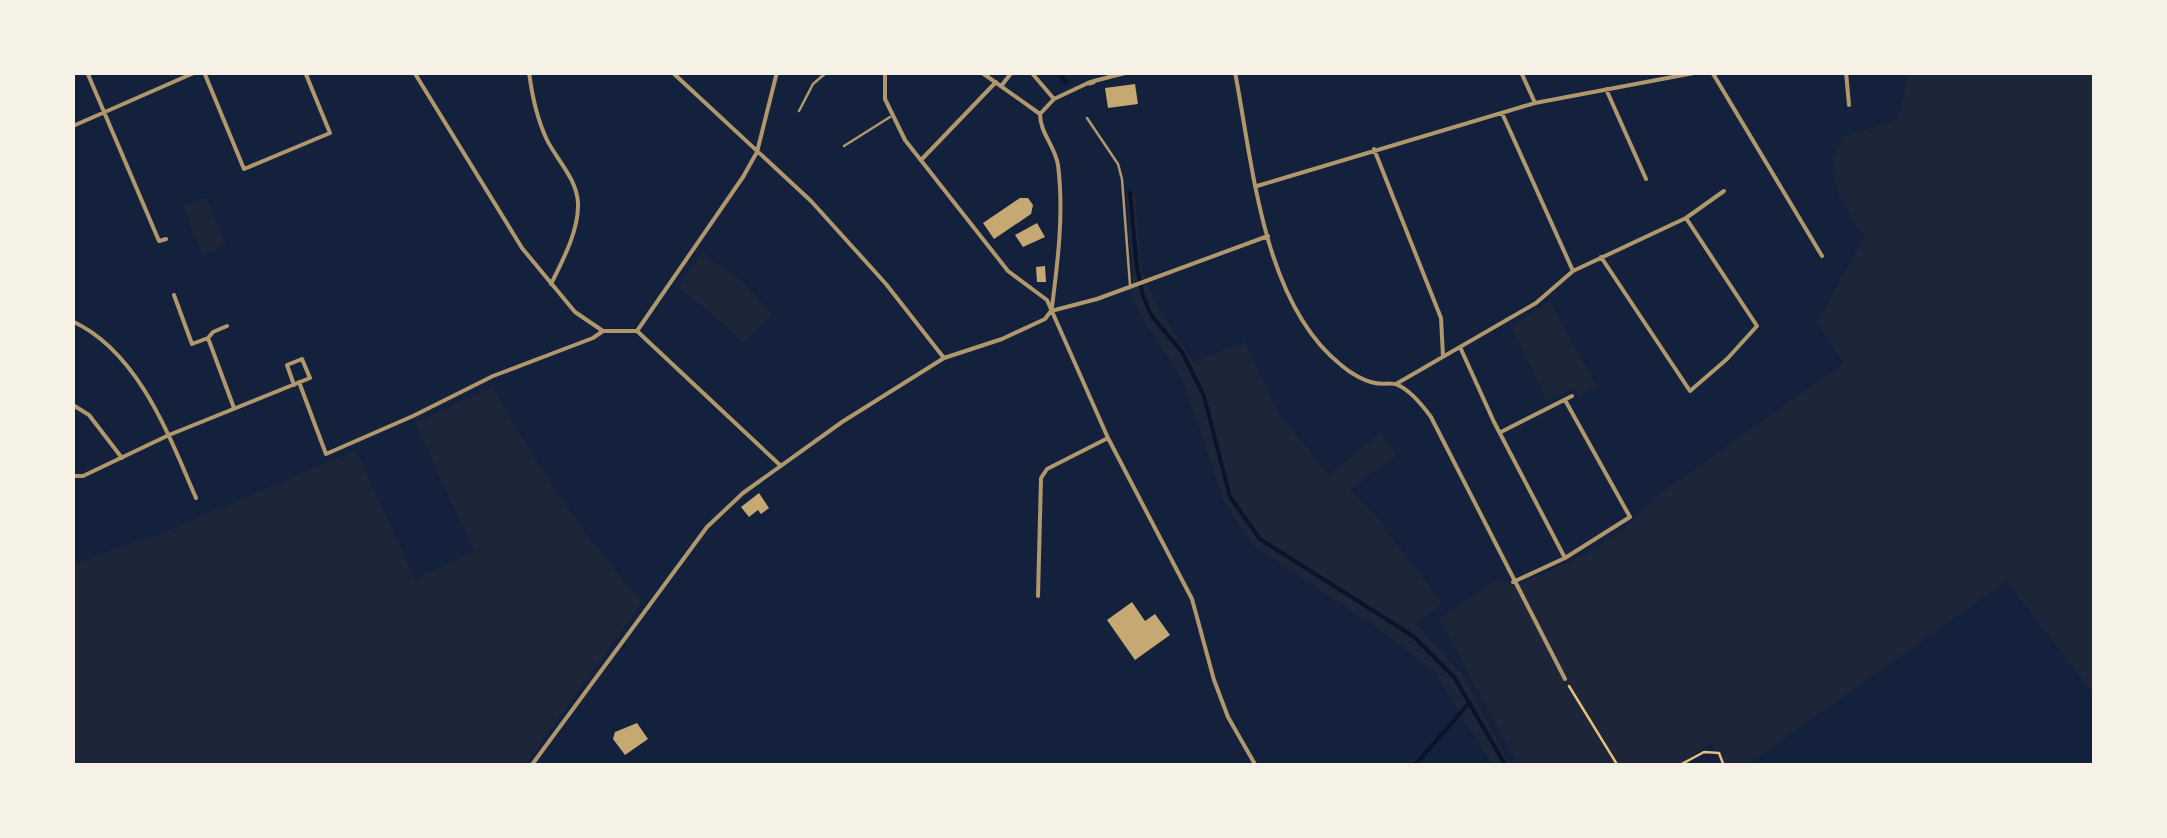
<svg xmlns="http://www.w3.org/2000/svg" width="2167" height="838" viewBox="0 0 2167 838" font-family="Helvetica,sans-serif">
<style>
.green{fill:#1d2539}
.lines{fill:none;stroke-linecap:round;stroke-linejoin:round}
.stream{stroke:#0b132b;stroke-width:4}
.building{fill:#c6a872}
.path{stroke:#e5c07b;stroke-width:2.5}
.service{stroke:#b1986c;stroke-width:2.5}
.minor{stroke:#b1986c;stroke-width:4}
.tertiary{stroke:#b1986c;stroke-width:5}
</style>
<rect width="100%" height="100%" fill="#14213d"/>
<path class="green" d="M1909,73h185v622l-87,-114 -260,184h-22l-15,-21 -31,21h-161l-79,-147 59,-39 19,6c50,-22 105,-43 138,-88l189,-134 -27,-40 47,-86c-21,-37 -45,-58 -21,-100l55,-18z
M1135,194l7,79 18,38 33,51 52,-20 36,75 48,58 51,-42 17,22 -47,35 23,23 69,91 -27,19 47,51 48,91h-17l-59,-93 -57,-45 -123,-80 -16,-24 -15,-24 -42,-123 -38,-57 -13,-25 3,-18 -7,-81z
M206,197l20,48 -23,10 -20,-48z
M702,252l40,30 30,32 -29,29 -27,-26 -38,-29z
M1550,301l47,86 -18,9 -5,-8 -27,13 -36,-74z
M493,387c43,78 90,149 149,215l-117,163h-452v-201l99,-35 184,-79 59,129 59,-28 -59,-128z"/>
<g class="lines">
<path class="stream" d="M1059,72l7,11
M1130,193l7,75 6,27 8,20 31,37 22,44 26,101 30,42 153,97 41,41 52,89
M1414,766l56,-64"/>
</g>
<path class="building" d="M1135,84l3,20 -30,4 -3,-20z
M1020,198h8l5,7 -2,9 -37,25 -11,-16z
M1037,223l8,14 -22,10 -8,-12z
M1045,266l1,16h-9l-1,-15z
M759,493l10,15 -8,6 -3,-4 -9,7 -8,-10z
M1132,602l13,19 10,-7 15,21 -35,25 -28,-40z
M637,723l11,16 -23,16 -12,-16 2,-7z"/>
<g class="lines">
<path class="path" d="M1569,686l49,80
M1678,766l26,-14 15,1 5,13"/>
<path class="service" d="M799,111l14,-27 14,-12
M1087,118l31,46 4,15 8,106
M844,146l46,-29"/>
<path class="minor" d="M87,72l72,169 7,-2
M204,72l40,97 86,-36 -25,-61
M414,72l108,176 53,64 28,19h34l144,135
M529,72c3,24 8,47 18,68 10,20 30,39 31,63 1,27 -15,57 -27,81
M672,72l139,129 75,83 58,74
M885,72v27l20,41 103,131 39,29 61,138 84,161 22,81 14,37 28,49
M981,72l59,42
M1031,72l23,27
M1235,72c18,94 28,231 106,293 9,8 23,16 34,18 7,2 17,-1 23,2 13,6 25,21 33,32l134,262
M1521,72l14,31
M1712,72l110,184
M1846,72l3,33
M1094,81l35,-9
M1002,85l10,-13
M1606,89l40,90
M73,126l123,-54
M1374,149l67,169 2,38
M923,158l73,-76
M1257,186l278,-83 164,-31
M1601,257l89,134 37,-32 30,-33 -71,-108
M1573,271l113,-53 38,-27
M174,295l18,49 16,-6 26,70
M1052,307c6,-47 12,-95 6,-142 -3,-19 -18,-32 -18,-51l14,-15 34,-16
M72,321c67,31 97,115 124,177
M637,331l106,-154 14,-25 20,-80
M208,338l5,-6 14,-6
M1460,347l34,75 71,136
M299,382l27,72 87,-38 80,-40 100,-38 10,-7
M1396,384l140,-81 37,-32 -71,-158
M73,405l16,10 33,43
M1501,432l71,-36
M72,476h11l86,-41 141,-57 -8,-19 -15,6 7,20
M1513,582l52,-24 65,-41 -65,-117
M1038,596l3,-118 6,-9 61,-31
M531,766l176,-239 36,-34 99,-71 102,-64 58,-19 43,-20 6,-8 46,-12 171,-63"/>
<path class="tertiary" d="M1089,83l4,-1"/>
</g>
<rect width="2167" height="838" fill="none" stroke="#f6f1e7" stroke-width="150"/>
</svg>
